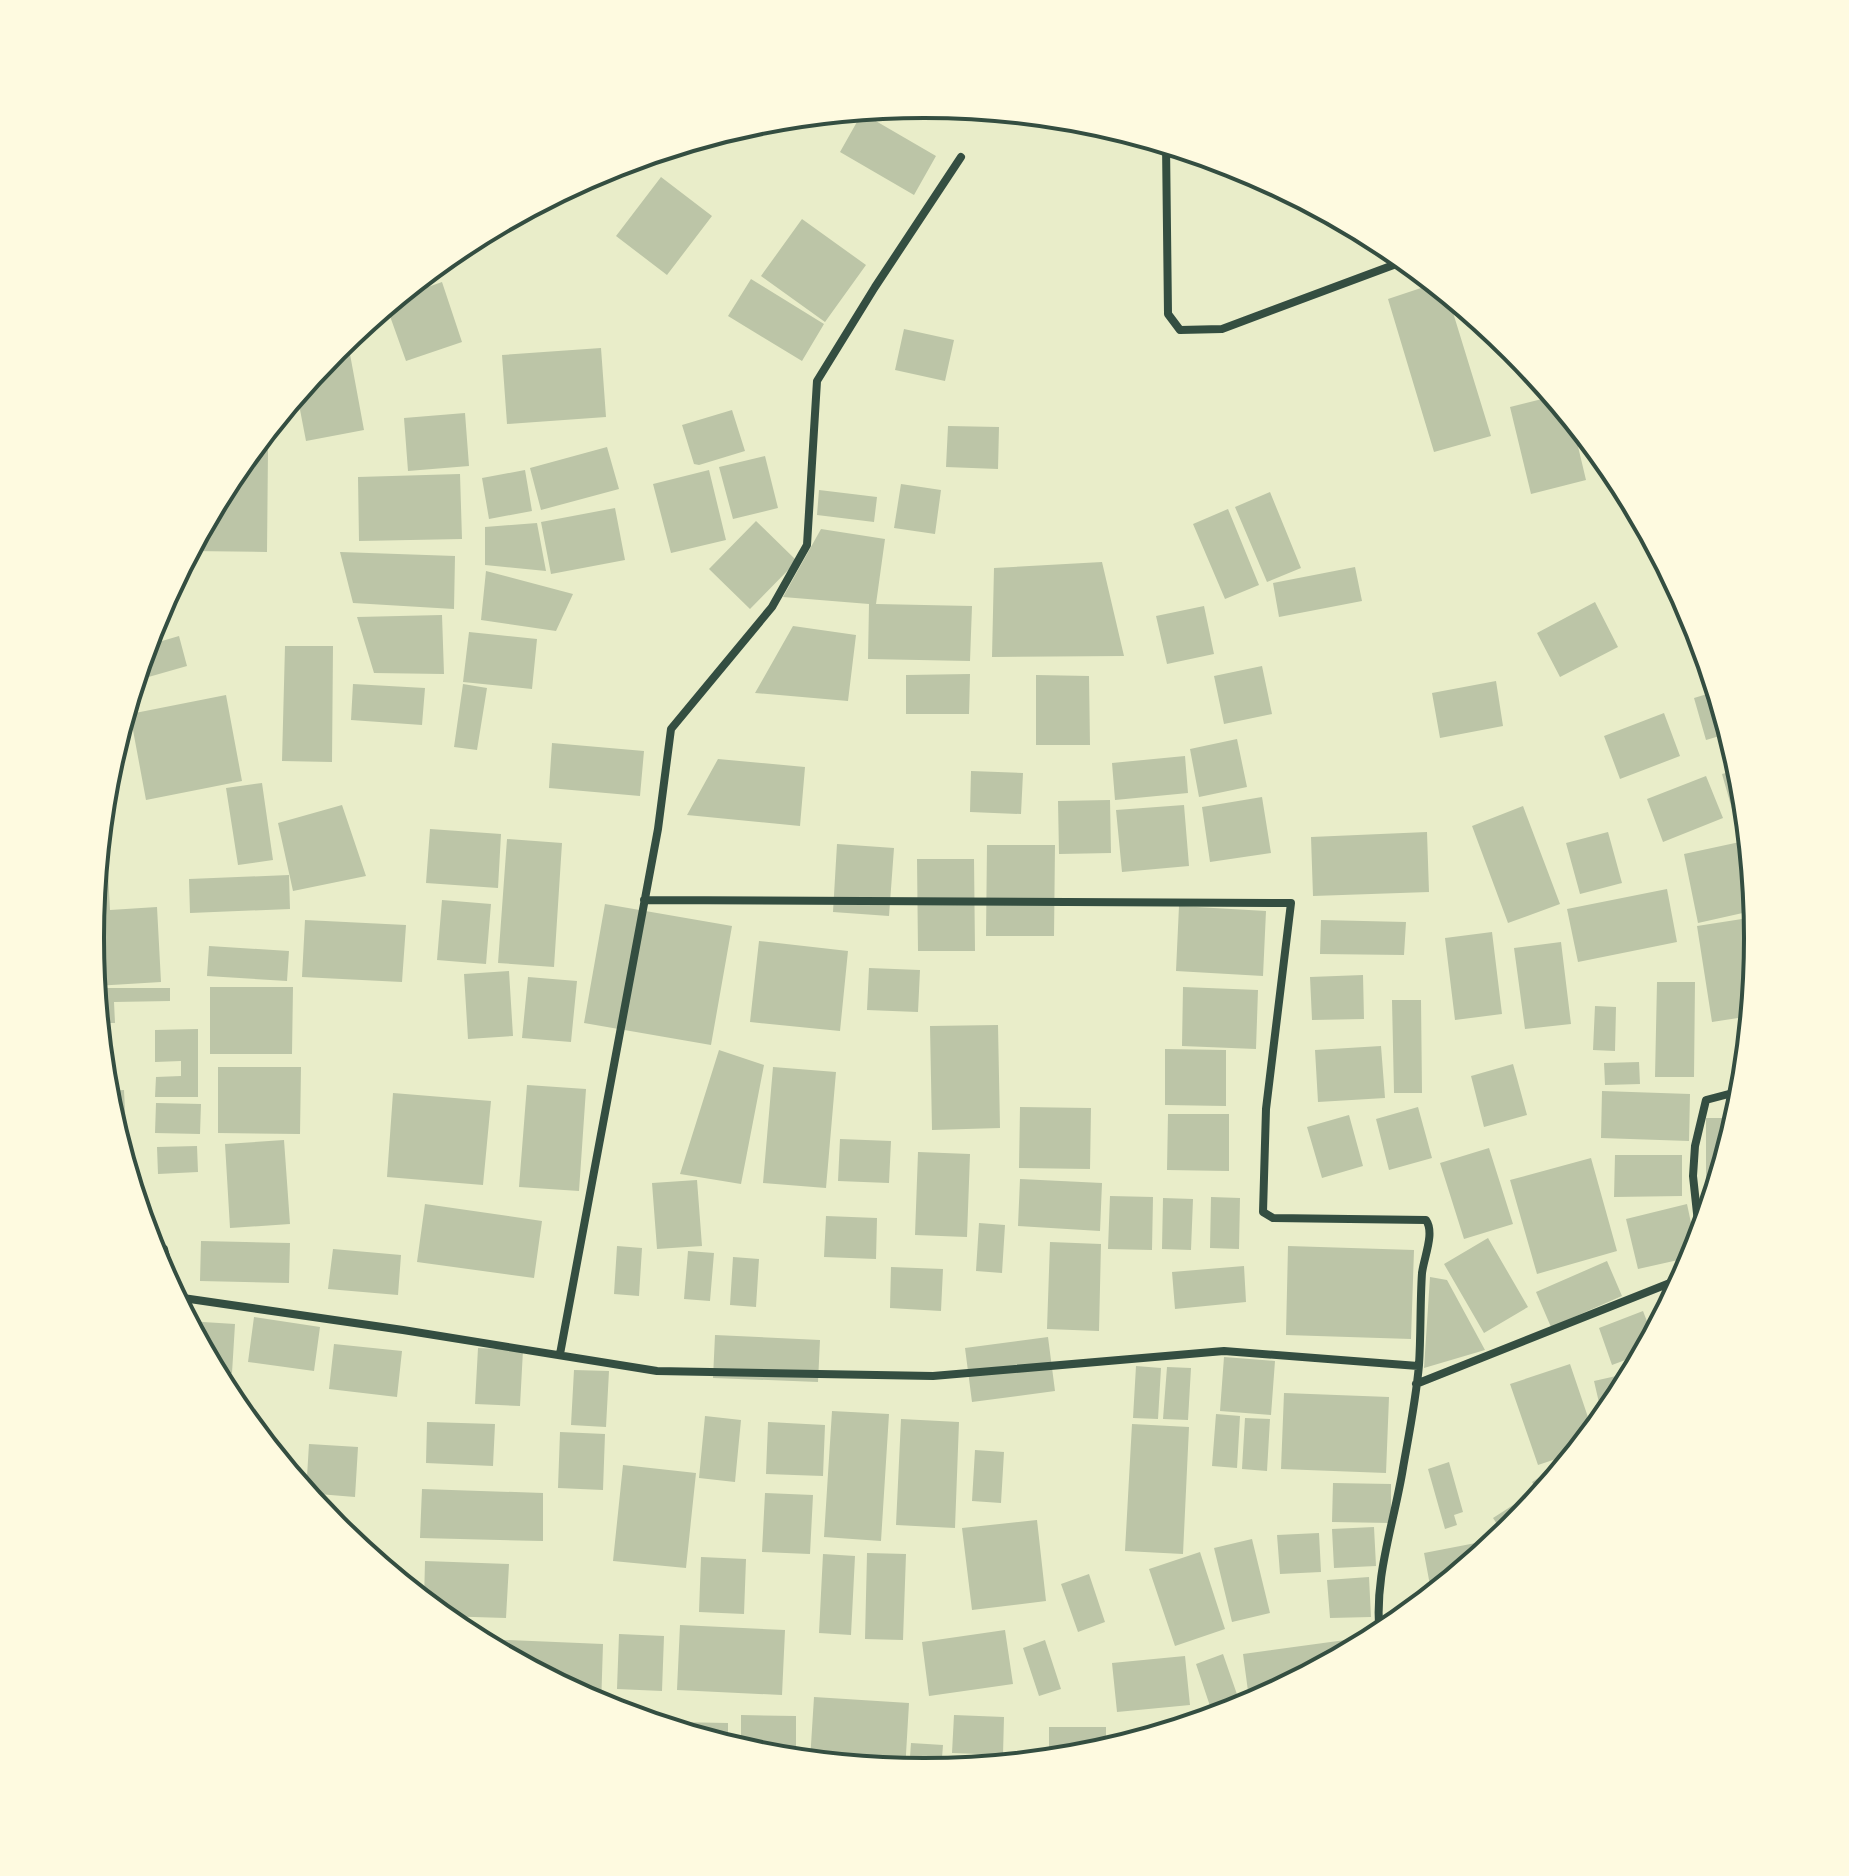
<svg xmlns="http://www.w3.org/2000/svg" width="1849" height="1876" viewBox="0 0 1849 1876" font-family="'DejaVu Sans',sans-serif">
<style>
.building{fill:#bcc5a7}
.lines{fill:none;stroke-linecap:round;stroke-linejoin:round}
.minor{stroke:#344e41;stroke-width:8}
.rim{fill:none;stroke:#344e41;stroke-width:4}
</style>
<rect width="100%" height="100%" fill="#e9edc9"/>
<path class="building" d="M862,113l74,43 -22,39 -74,-43z
M661,177l51,39 -45,59 -51,-39z
M802,219l64,46 -41,57 -64,-46z
M433,267l4,11 -28,9z
M751,279l73,45 -22,37 -74,-45z
M442,282l20,60 -56,19 -20,-56 8,-6z
M1436,283l11,10 44,143 -57,16 -46,-153z
M904,329l50,11 -9,41 -50,-11z
M347,338l17,92 -58,11 -9,-47 38,-46z
M601,348l5,69 -99,7 -5,-69z
M1554,396l17,21 15,63 -55,14 -21,-87z
M732,410l13,41 -46,14 -5,-1 -12,-39z
M465,413l4,53 -61,5 -4,-53z
M948,426l51,1 -1,42 -52,-2z
M607,447l12,42 -78,21 -11,-42z
M251,450h17l-1,102 -77,-1 32,-61h8l1,-16z
M765,456l13,52 -45,11 -14,-52z
M525,470l7,41 -43,8 -7,-41z
M709,470l17,70 -55,13 -18,-69z
M460,474l2,65 -103,2 -1,-64z
M901,484l40,6 -6,44 -41,-6z
M819,490l58,7 -3,25 -57,-7z
M1270,492l31,76 -34,14 -32,-75z
M615,508l10,52 -74,14 -10,-52z
M1228,509l31,76 -34,14 -32,-75z
M756,521l41,40 -47,48 -41,-40z
M537,523l9,48 -61,-6v-38z
M821,529l64,10 -9,65 96,2 -2,55 -102,-2 1,-55 -86,-7z
M340,552l115,4 -1,53 -101,-6z
M1102,562l22,94 -132,1 2,-89z
M1355,567l7,34 -83,16 -6,-34z
M486,571l87,23 -17,37 -75,-11z
M1683,596l13,23 8,27h-2l-20,-49z
M1595,602l23,45 -58,30 -23,-44z
M1204,606l10,48 -47,10 -11,-48z
M442,615l2,59 -70,-1 -17,-56z
M793,626l63,9 -8,66 -93,-8z
M469,632l68,7 -5,50 -69,-7z
M179,636l8,30 -49,14 -2,-5 9,-29z
M285,646h48l-1,116 -50,-1z
M1262,666l10,48 -48,10 -10,-48z
M970,674l-1,40h-63v-39z
M1036,675l53,1 1,69h-54z
M1496,681l7,45 -63,12 -8,-45z
M353,684l72,4 -3,37 -71,-5z
M463,684l24,4 -10,62 -23,-3z
M1717,691l13,42 -24,7 -12,-42z
M226,695l16,86 -96,19 -16,-86z
M1664,713l16,43 -60,23 -16,-43z
M1237,739l10,48 -48,10 -9,-48z
M552,743l92,8 -4,45 -91,-8z
M1185,756l3,37 -73,7 -3,-37z
M718,759l87,8 -5,59 -113,-11z
M1741,769l6,44 -13,3 -12,-42z
M971,771l52,2 -2,41 -51,-2z
M1706,776l17,42 -60,24 -16,-43z
M262,783l11,77 -35,5 -12,-77z
M1262,797l9,56 -61,9 -8,-55z
M1110,800l1,53 -52,1 -1,-53z
M342,805l24,71 -73,15 -15,-68z
M1184,805l5,61 -67,6 -6,-62z
M1523,806l37,98 -52,19 -36,-97z
M430,829l71,5 -3,54 -72,-5z
M1427,832l2,60 -116,4 -2,-59z
M1608,832l14,51 -42,11 -14,-51z
M507,839l55,4 -8,124 -56,-4z
M1749,840l7,70 -58,13 -14,-69z
M837,844l57,4 -5,68 -56,-4z
M987,845h68l-1,91h-68z
M917,859h57l1,92h-57z
M108,873l2,37 47,-3 4,75 -66,4 -5,-48 6,-64z
M289,875l1,34 -100,4 -1,-34z
M1667,889l10,53 -99,20 -11,-53z
M442,900l49,4 -5,60 -49,-4z
M605,904l127,22 -21,119 -127,-22z
M1179,906l87,5 -3,65 -87,-5z
M1742,919l11,76 -2,21 -39,6 -15,-96z
M305,920l101,5 -4,57 -100,-5z
M1321,920l85,2 -2,33 -84,-1z
M1492,932l10,82 -47,6 -10,-82z
M759,941l89,10 -8,80 -90,-9z
M1561,942l10,82 -46,5 -11,-81z
M209,946l80,5 -2,30 -80,-5z
M869,968l51,2 -2,42 -51,-2z
M509,971l4,65 -45,3 -4,-65z
M1363,975l1,44 -52,1 -2,-43z
M528,977l49,4 -6,61 -49,-4z
M1657,982h38l-1,95h-39z
M210,987h83l-1,67h-82z
M1183,987l75,3 -2,59 -74,-3z
M95,988h75v13l-56,1 1,21h-17z
M1392,1000h29l1,93h-28z
M1595,1006l21,1 -1,44 -22,-1z
M998,1025l2,103 -68,2 -2,-104z
M198,1029v68h-43l1,-20 25,-1v-15l-26,1v-32z
M1381,1046l4,52 -67,4 -3,-52z
M1165,1049l61,1v56l-61,-1z
M719,1050l45,15 -23,119 -61,-10z
M1639,1062l1,22 -35,1 -1,-22z
M1513,1064l14,51 -43,12 -13,-51z
M218,1067h83l-1,67 -82,-1z
M773,1067l63,5 -10,116 -63,-5z
M527,1085l59,4 -7,102 -60,-4z
M124,1090l3,62h-5l-16,-52 -1,-9z
M1602,1091l88,3 -1,47 -88,-3z
M393,1093l98,8 -8,84 -96,-8z
M156,1103l45,1 -1,30 -45,-1z
M1020,1107l71,1 -1,61 -71,-1z
M1418,1107l14,51 -43,12 -13,-51z
M1168,1114h61v57l-62,-1z
M1349,1115l14,51 -41,12 -15,-51z
M1706,1118h32l-26,83h-6z
M840,1139l51,2 -2,42 -51,-2z
M284,1140l6,84 -60,4 -5,-84z
M197,1146l1,26 -40,2 -1,-27z
M1489,1148l24,76 -49,15 -24,-76z
M918,1152l52,2 -3,83 -52,-2z
M1615,1155h67v41l-68,1z
M1591,1158l26,93 -80,23 -27,-94z
M1020,1179l82,4 -2,48 -82,-5z
M697,1180l5,66 -45,3 -5,-66z
M1110,1196l43,1 -1,53 -44,-1z
M1211,1197l29,1 -1,51 -29,-1z
M1163,1198l30,1 -2,51 -29,-1z
M425,1204l117,17 -8,57 -117,-16z
M1687,1204l10,47 -1,5 -58,13 -12,-50z
M826,1216l51,2 -1,41 -52,-2z
M979,1223l26,2 -3,48 -26,-2z
M1488,1238l40,69 -44,26 -40,-69z
M201,1241l89,2 -1,40 -89,-2z
M1050,1242l51,2 -2,87 -52,-2z
M617,1246l25,2 -3,48 -25,-2z
M1288,1246l126,4 -3,89 -125,-4z
M333,1249l68,6 -3,40 -70,-6z
M688,1251l26,2 -4,48 -26,-2z
M733,1257l26,2 -3,48 -26,-2z
M1607,1261l15,35 -71,31 -15,-35z
M1244,1266l2,36 -71,7 -3,-37z
M891,1267l52,2 -2,42 -51,-3z
M1430,1277l17,3 38,70 -61,18z
M1643,1311l10,26 -9,16 -32,12 -13,-37z
M254,1317l66,10 -6,44 -66,-9z
M187,1321l48,3 -3,49 -17,-1z
M715,1335l105,5 -2,42 -105,-4z
M1048,1337l7,54 -83,11 -7,-54z
M334,1344l68,7 -5,46 -68,-8z
M478,1348l45,2 -3,56 -45,-2z
M1224,1357l51,4 -4,54 -51,-4z
M1570,1364l23,68 -16,20 -39,13 -28,-81z
M1136,1366l25,2 -3,51 -25,-1z
M1167,1367l24,1 -3,52 -25,-1z
M574,1370l35,1 -3,56 -35,-2z
M1634,1372l-16,30 -15,18 -9,-39z
M1284,1393l105,4 -3,76 -105,-4z
M832,1411l57,3 -8,127 -57,-4z
M1216,1414l24,2 -3,52 -25,-2z
M705,1416l36,4 -6,62 -36,-4z
M1245,1418l25,1 -3,52 -25,-2z
M901,1419l58,3 -4,106 -59,-3z
M427,1422l68,2 -2,42 -67,-3z
M768,1422l57,3 -2,51 -57,-2z
M1132,1424l57,3 -6,127 -58,-3z
M560,1432l45,2 -2,56 -45,-2z
M309,1444l49,3 -3,50 -49,-4z
M975,1450l29,2 -3,51 -29,-2z
M1449,1462l14,50 -9,3 3,10 -12,4 -17,-60z
M1560,1464l3,5 -22,27 -9,-14z
M623,1465l73,8 -10,95 -73,-7z
M1333,1483l58,1v39l-59,-1z
M422,1489l121,4v48l-123,-3z
M765,1493l48,2 -3,59 -48,-2z
M1521,1500l7,11 -14,17 -9,8 -12,-18z
M1037,1520l9,81 -74,9 -10,-82z
M1374,1527l2,39 -42,2 -2,-39z
M1319,1533l2,39 -41,2 -3,-39z
M1252,1539l18,74 -38,9 -18,-74z
M1481,1542l2,12 -51,42 -8,-43z
M1200,1552l25,77 -50,17 -26,-77z
M867,1553l39,1 -3,86 -38,-1z
M823,1554l32,2 -4,79 -32,-2z
M701,1557l45,2 -2,55 -45,-2z
M425,1561l84,3 -3,54 -65,-2 -17,-14z
M1089,1574l16,48 -27,10 -17,-48z
M1369,1577l2,40 -41,1 -3,-38z
M680,1625l105,5 -3,65 -105,-5z
M1005,1630l8,54 -84,12 -7,-54z
M619,1634l45,2 -2,55 -45,-2z
M1360,1638l1,8 -111,60 -7,-52z
M481,1639l122,5 -2,63 -120,-64z
M1045,1640l16,49 -22,7 -16,-48z
M1223,1654l17,49 -28,9 -16,-48z
M1185,1656l5,49 -73,7 -5,-49z
M814,1697l95,6 -4,68 -95,-10z
M741,1715l55,1v44l-35,-4 -20,-6z
M954,1715l50,2 -1,38 -51,-2z
M673,1722l55,1v23l-55,-16z
M1049,1727h57v24l-19,6 -38,3z
M911,1743l32,2 -2,26 -17,1 -15,-1z"/>
<g class="lines">
<path class="minor" d="M1166,144l2,170 12,16 42,-1 185,-69
M644,900l647,3 -25,206 -3,103 10,6 153,2c9,13 -2,37 -4,53 -2,30 -1,61 -3,92 -3,34 -10,69 -16,103 -9,56 -30,111 -23,168
M1700,1241l-7,-65 2,-30 11,-46 38,-10
M164,1249l12,48 227,33 254,41 276,5 291,-25 194,15
M560,1354l98,-525 13,-100 101,-122 35,-62 10,-164 58,-94 86,-130
M1416,1384l269,-107"/>
</g>
<path d="M0 0H1849V1876H0ZM104 938a820 820 0 1 1 1640 0a820 820 0 1 1-1640 0Z" fill="#fefae0" fill-rule="evenodd"/>
<path class="rim" d="M104 938a820 820 0 1 1 1640 0a820 820 0 1 1-1640 0Z"/>
</svg>
